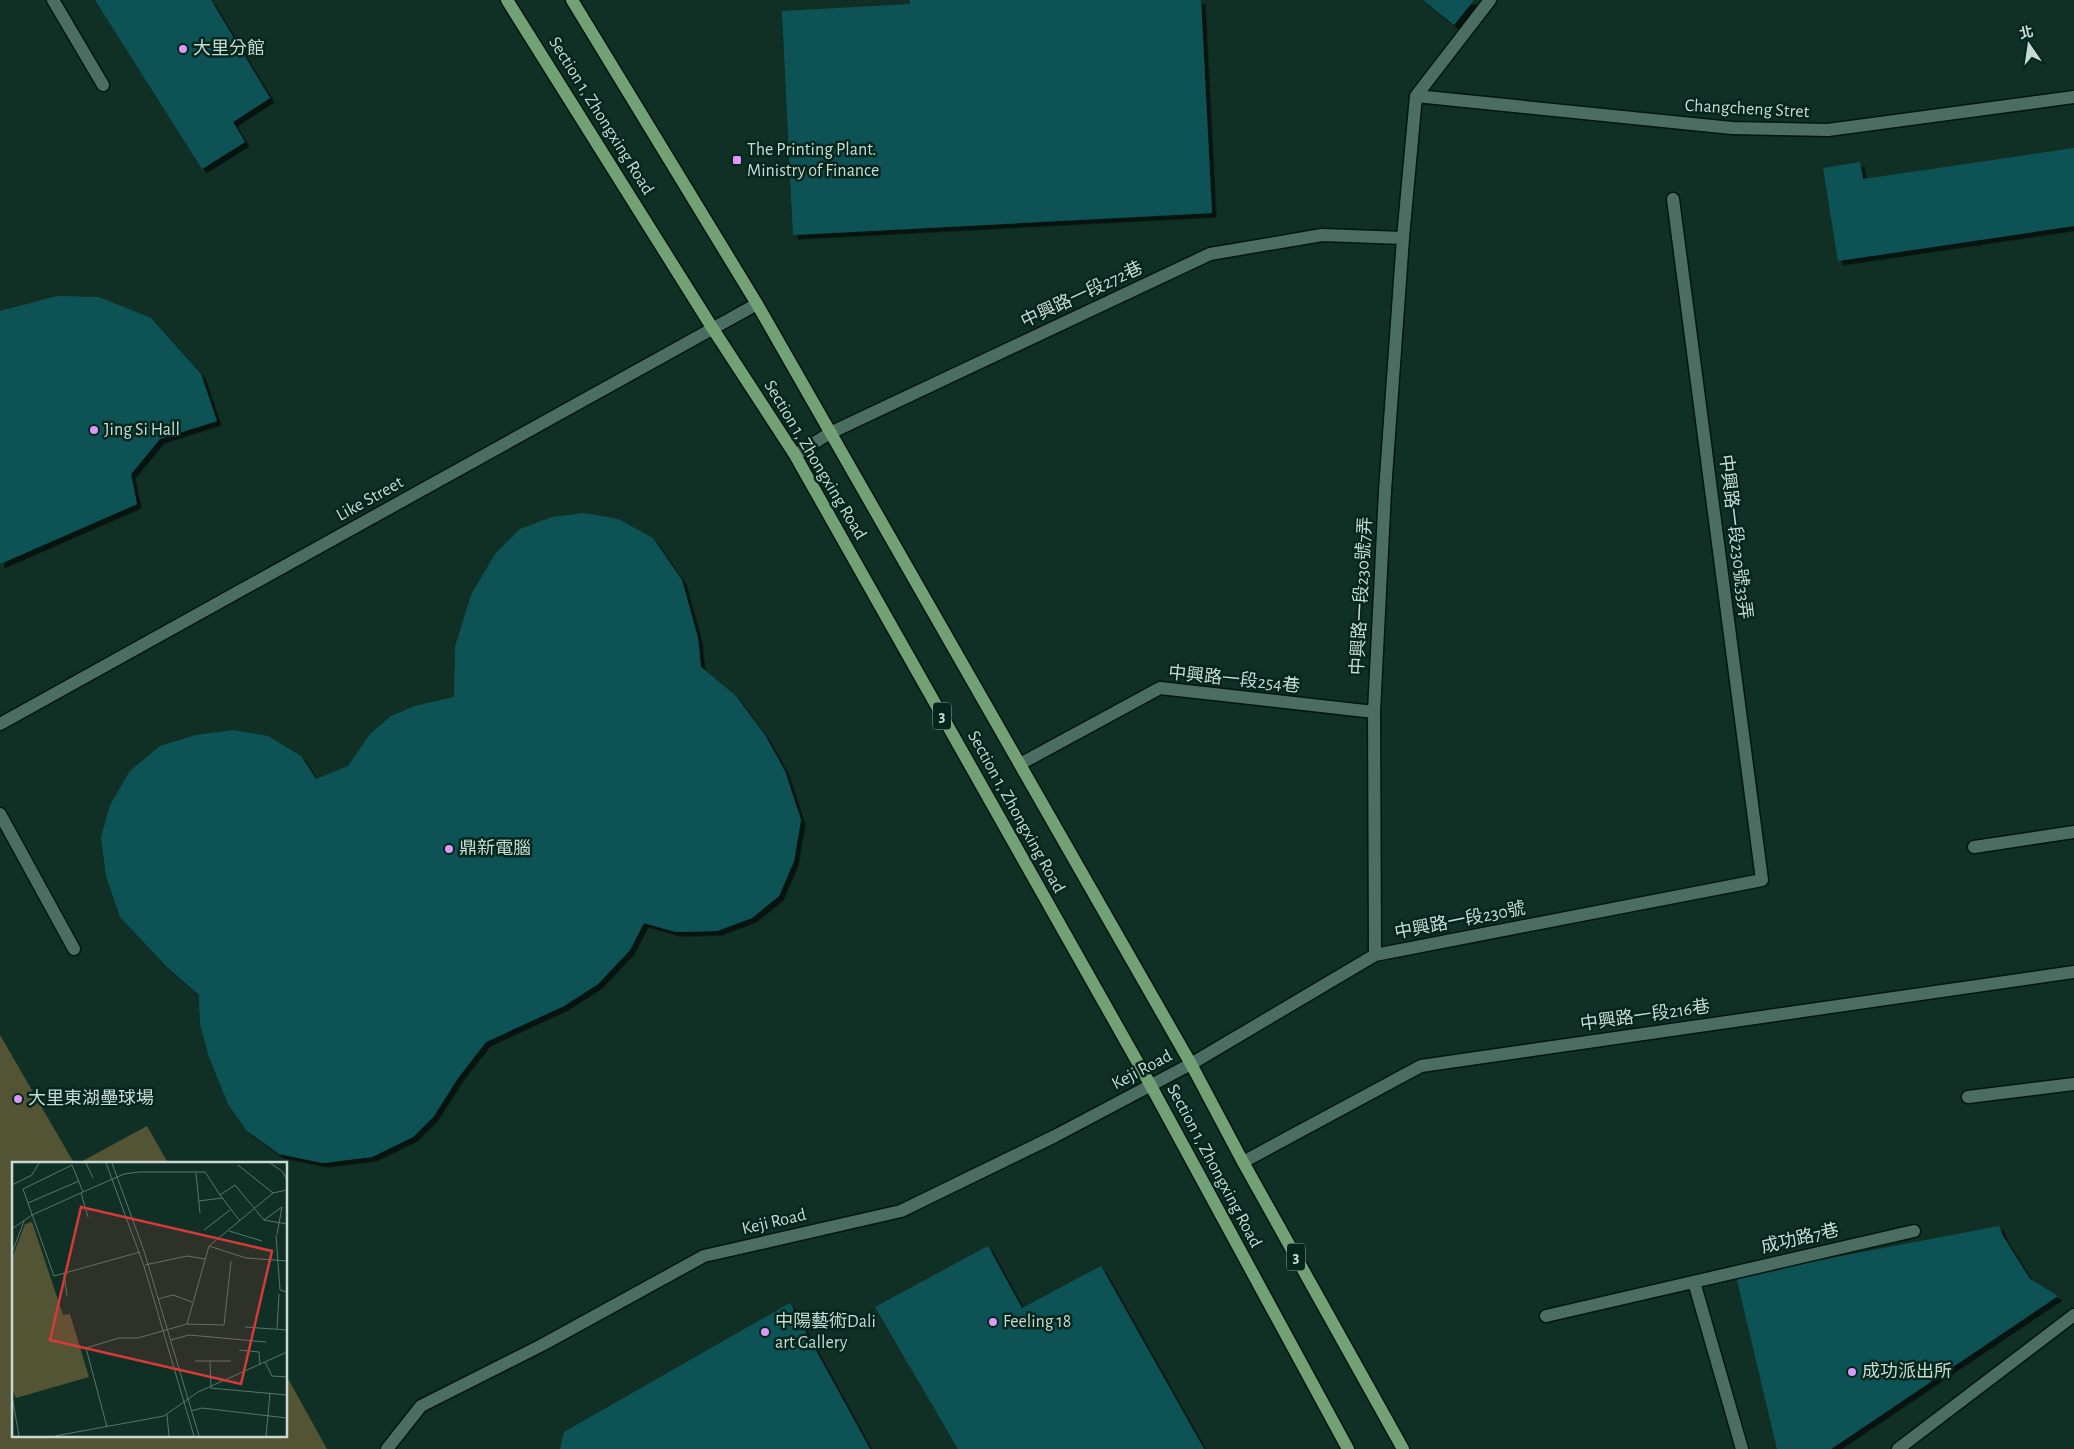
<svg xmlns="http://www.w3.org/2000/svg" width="2074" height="1449" viewBox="0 0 2074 1449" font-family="'Alegreya Sans','Noto Sans TC',sans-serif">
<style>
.green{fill:#525434}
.building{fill:#105355;filter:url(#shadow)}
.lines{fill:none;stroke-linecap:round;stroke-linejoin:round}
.service-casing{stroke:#01160f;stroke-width:15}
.minor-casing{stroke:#01160f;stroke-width:15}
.primary-casing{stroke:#01160f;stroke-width:15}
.service{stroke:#4c6d61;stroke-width:12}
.minor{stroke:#4c6d61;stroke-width:12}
.primary{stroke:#72a175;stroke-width:12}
.poi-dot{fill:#db99f5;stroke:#05261c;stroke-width:2}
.labels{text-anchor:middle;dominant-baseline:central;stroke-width:5;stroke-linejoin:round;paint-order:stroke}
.shield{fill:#05261c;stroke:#8ea49c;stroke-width:1}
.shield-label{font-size:16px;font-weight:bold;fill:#c8dad3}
.poi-label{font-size:18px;fill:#c8dad3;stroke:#05261c;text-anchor:start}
.street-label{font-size:18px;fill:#c8dad3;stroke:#05261c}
.inset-road{fill:none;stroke:#5a746b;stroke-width:1}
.view{fill:#d53a39;fill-opacity:0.15;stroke:#d53a39;stroke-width:2.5}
.inset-edge{fill:none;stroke:#c8dad3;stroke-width:2.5}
</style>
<defs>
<filter id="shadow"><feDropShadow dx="4.5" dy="4.5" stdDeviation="0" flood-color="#0009"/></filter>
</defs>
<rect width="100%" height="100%" fill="#103026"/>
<path class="green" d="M0,1035l74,128h-60v272h272v-60l41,74h-327z
M147,1126l21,37h-89z"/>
<path class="building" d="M95,0h116l59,98 -37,24 12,20 -43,27z
M910,0h291l11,213 -419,22 -11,-224 128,-7z
M1423,0h51l-20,25z
M2074,148v78l-236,35 -15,-93 37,-6 3,17z
M57,296l42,1 52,21 50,56 16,47 -57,18 -29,35 6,30 -137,60v-253z
M584,513l34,6 35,19 29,42 16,58 3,29 35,29 29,39 20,36 16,49 -7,41 -15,35 -27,22 -35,13 -41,1 -32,-9 -14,27 -32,34 -34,22 -78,36 -28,36 -24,38 -21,21 -41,20 -49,6 -44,-9 -32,-23 -19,-27 -19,-47 -9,-33 -1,-29 -32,-28 -47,-50 -14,-41 -5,-39 9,-32 20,-34 30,-25 36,-11 38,-5 34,6 33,20 15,23 32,-13 22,-32 21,-18 24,-10 39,-9 1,-50 16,-52 24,-41 25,-25 32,-12z
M1999,1226l4,10 27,43 28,17 -227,153h-54l-41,-173z
M988,1246l34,62 79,-42 103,183h-246l-83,-142z
M790,1303l80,146h-310l4,-17z"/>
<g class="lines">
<defs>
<path id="service" d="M53,0l50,85
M1416,96l316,32 96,2 246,-33
M795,455l35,-22 380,-179 112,-19 81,3
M1020,764l140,-76 214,24
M0,814l74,135
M1375,955l-1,-243 11,-221 18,-253 13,-142 74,-96
M1191,1064l184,-109 387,-75 -89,-681
M1968,1097l106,-13
M1243,1162l178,-96 653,-94
M1694,1282l48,167
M1546,1316l368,-85"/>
<path id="minor" d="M0,724l757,-420
M1974,847l100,-15
M387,1449l34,-43 121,-61 162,-89 197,-45 154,-75 136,-72
M1898,1449l176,-134"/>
<path id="primary" d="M507,0l206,329 82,126 356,631 197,363
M572,0l185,304 434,760 52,98 160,287"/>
</defs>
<use href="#service" class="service-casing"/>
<use href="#minor" class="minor-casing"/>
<use href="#primary" class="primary-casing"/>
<use href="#service" class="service"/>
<use href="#minor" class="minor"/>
<use href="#primary" class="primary"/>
</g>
<g class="poi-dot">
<circle cx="183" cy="49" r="5"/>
<rect x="732" y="155" width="10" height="10" rx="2.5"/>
<circle cx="94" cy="430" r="5"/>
<circle cx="449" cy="849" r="5"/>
<circle cx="18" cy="1099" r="5"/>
<circle cx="993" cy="1322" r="5"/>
<circle cx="765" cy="1332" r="5"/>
<circle cx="1852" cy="1372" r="5"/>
</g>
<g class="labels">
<g class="shield">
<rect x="933" y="702.5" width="18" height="27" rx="4"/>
<rect x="1287" y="1243.5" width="18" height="27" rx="4"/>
</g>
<g class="shield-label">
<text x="942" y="716">3</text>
<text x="1296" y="1257">3</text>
</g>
<g class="poi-label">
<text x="193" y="49">大里分館</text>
<text x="747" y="150">The Printing Plant.<tspan x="747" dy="21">Ministry of Finance</tspan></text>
<text x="104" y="430">Jing Si Hall</text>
<text x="459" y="849">鼎新電腦</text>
<text x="28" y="1099">大里東湖壘球場</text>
<text x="775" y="1322">中陽藝術Dali<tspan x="775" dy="21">art Gallery</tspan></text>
<text x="1003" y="1322">Feeling 18</text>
<text x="1862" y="1372">成功派出所</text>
</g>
<g class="street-label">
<text transform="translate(1747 109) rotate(3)">Changcheng Stret</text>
<text transform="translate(601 116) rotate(58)">Section 1, Zhongxing Road</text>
<text transform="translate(1082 295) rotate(-25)">中興路一段272巷</text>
<text transform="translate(815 460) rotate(59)">Section 1, Zhongxing Road</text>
<text transform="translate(370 499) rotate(-29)">Like Street</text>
<text transform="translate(1735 537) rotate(83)">中興路一段230號33弄</text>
<text transform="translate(1362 596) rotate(-87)">中興路一段230號7弄</text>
<text transform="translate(1234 680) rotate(6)">中興路一段254巷</text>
<text transform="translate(1016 812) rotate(61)">Section 1, Zhongxing Road</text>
<text transform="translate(1460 921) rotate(-11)">中興路一段230號</text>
<text transform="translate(1645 1016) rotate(-8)">中興路一段216巷</text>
<text transform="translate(1142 1070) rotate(-28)">Keji Road</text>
<text transform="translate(1214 1166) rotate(62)">Section 1, Zhongxing Road</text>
<text transform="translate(774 1222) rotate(-13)">Keji Road</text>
<text transform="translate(1800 1239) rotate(-13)">成功路7巷</text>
</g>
</g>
<g transform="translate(12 1162)">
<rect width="275" height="275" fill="#103026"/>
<path d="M20,60l31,93 7,-1 19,63 -73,21 -4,-9v-131l13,-34z" fill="#525434"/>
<path class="inset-road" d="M74,1l7,15M94,1l38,103 50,170M100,1l32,88 55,185M258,1l12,8 5,9M226,3l35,28M184,11l4,40M0,23l20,-10 7,-12M71,30l-11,-27 -49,24 31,87 86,-24M69,31l7,24M208,33l20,26M187,39l23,-3M16,41l51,-22M252,58l18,-13 -5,27M0,67l20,-14 51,-23 41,-18 15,-2h66l15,23 15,-10 29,35 23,4M192,68l26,-20M217,69l33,10M264,73l4,55 7,2M197,84l37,12 41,3M0,91l12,-32M133,103l42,-9 18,3M52,112l3,22M146,137l15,-4 19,7M175,162l22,-78 64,-53 14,-3M233,165l42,3M265,167l2,-35M159,178l18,-5 77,7M227,188l20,2 1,13M183,199h36M198,199l1,26M253,200l7,14 15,1M198,226l77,7M0,234l7,40M179,249l11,-3 85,10M155,253l2,21M95,265l-21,-79 33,-10h19l49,-14 37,1 7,-64M43,274l109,-20 34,-24 89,-40M254,274l4,-43"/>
<path class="view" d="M69,45l191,44 -31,133 -191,-44z"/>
<rect width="275" height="275" class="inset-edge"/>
</g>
<g transform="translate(2029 45) rotate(347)" stroke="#05261c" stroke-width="4" paint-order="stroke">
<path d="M0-4L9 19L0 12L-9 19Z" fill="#c8dad3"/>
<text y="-8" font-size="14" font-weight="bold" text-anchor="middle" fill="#c8dad3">北</text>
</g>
</svg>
